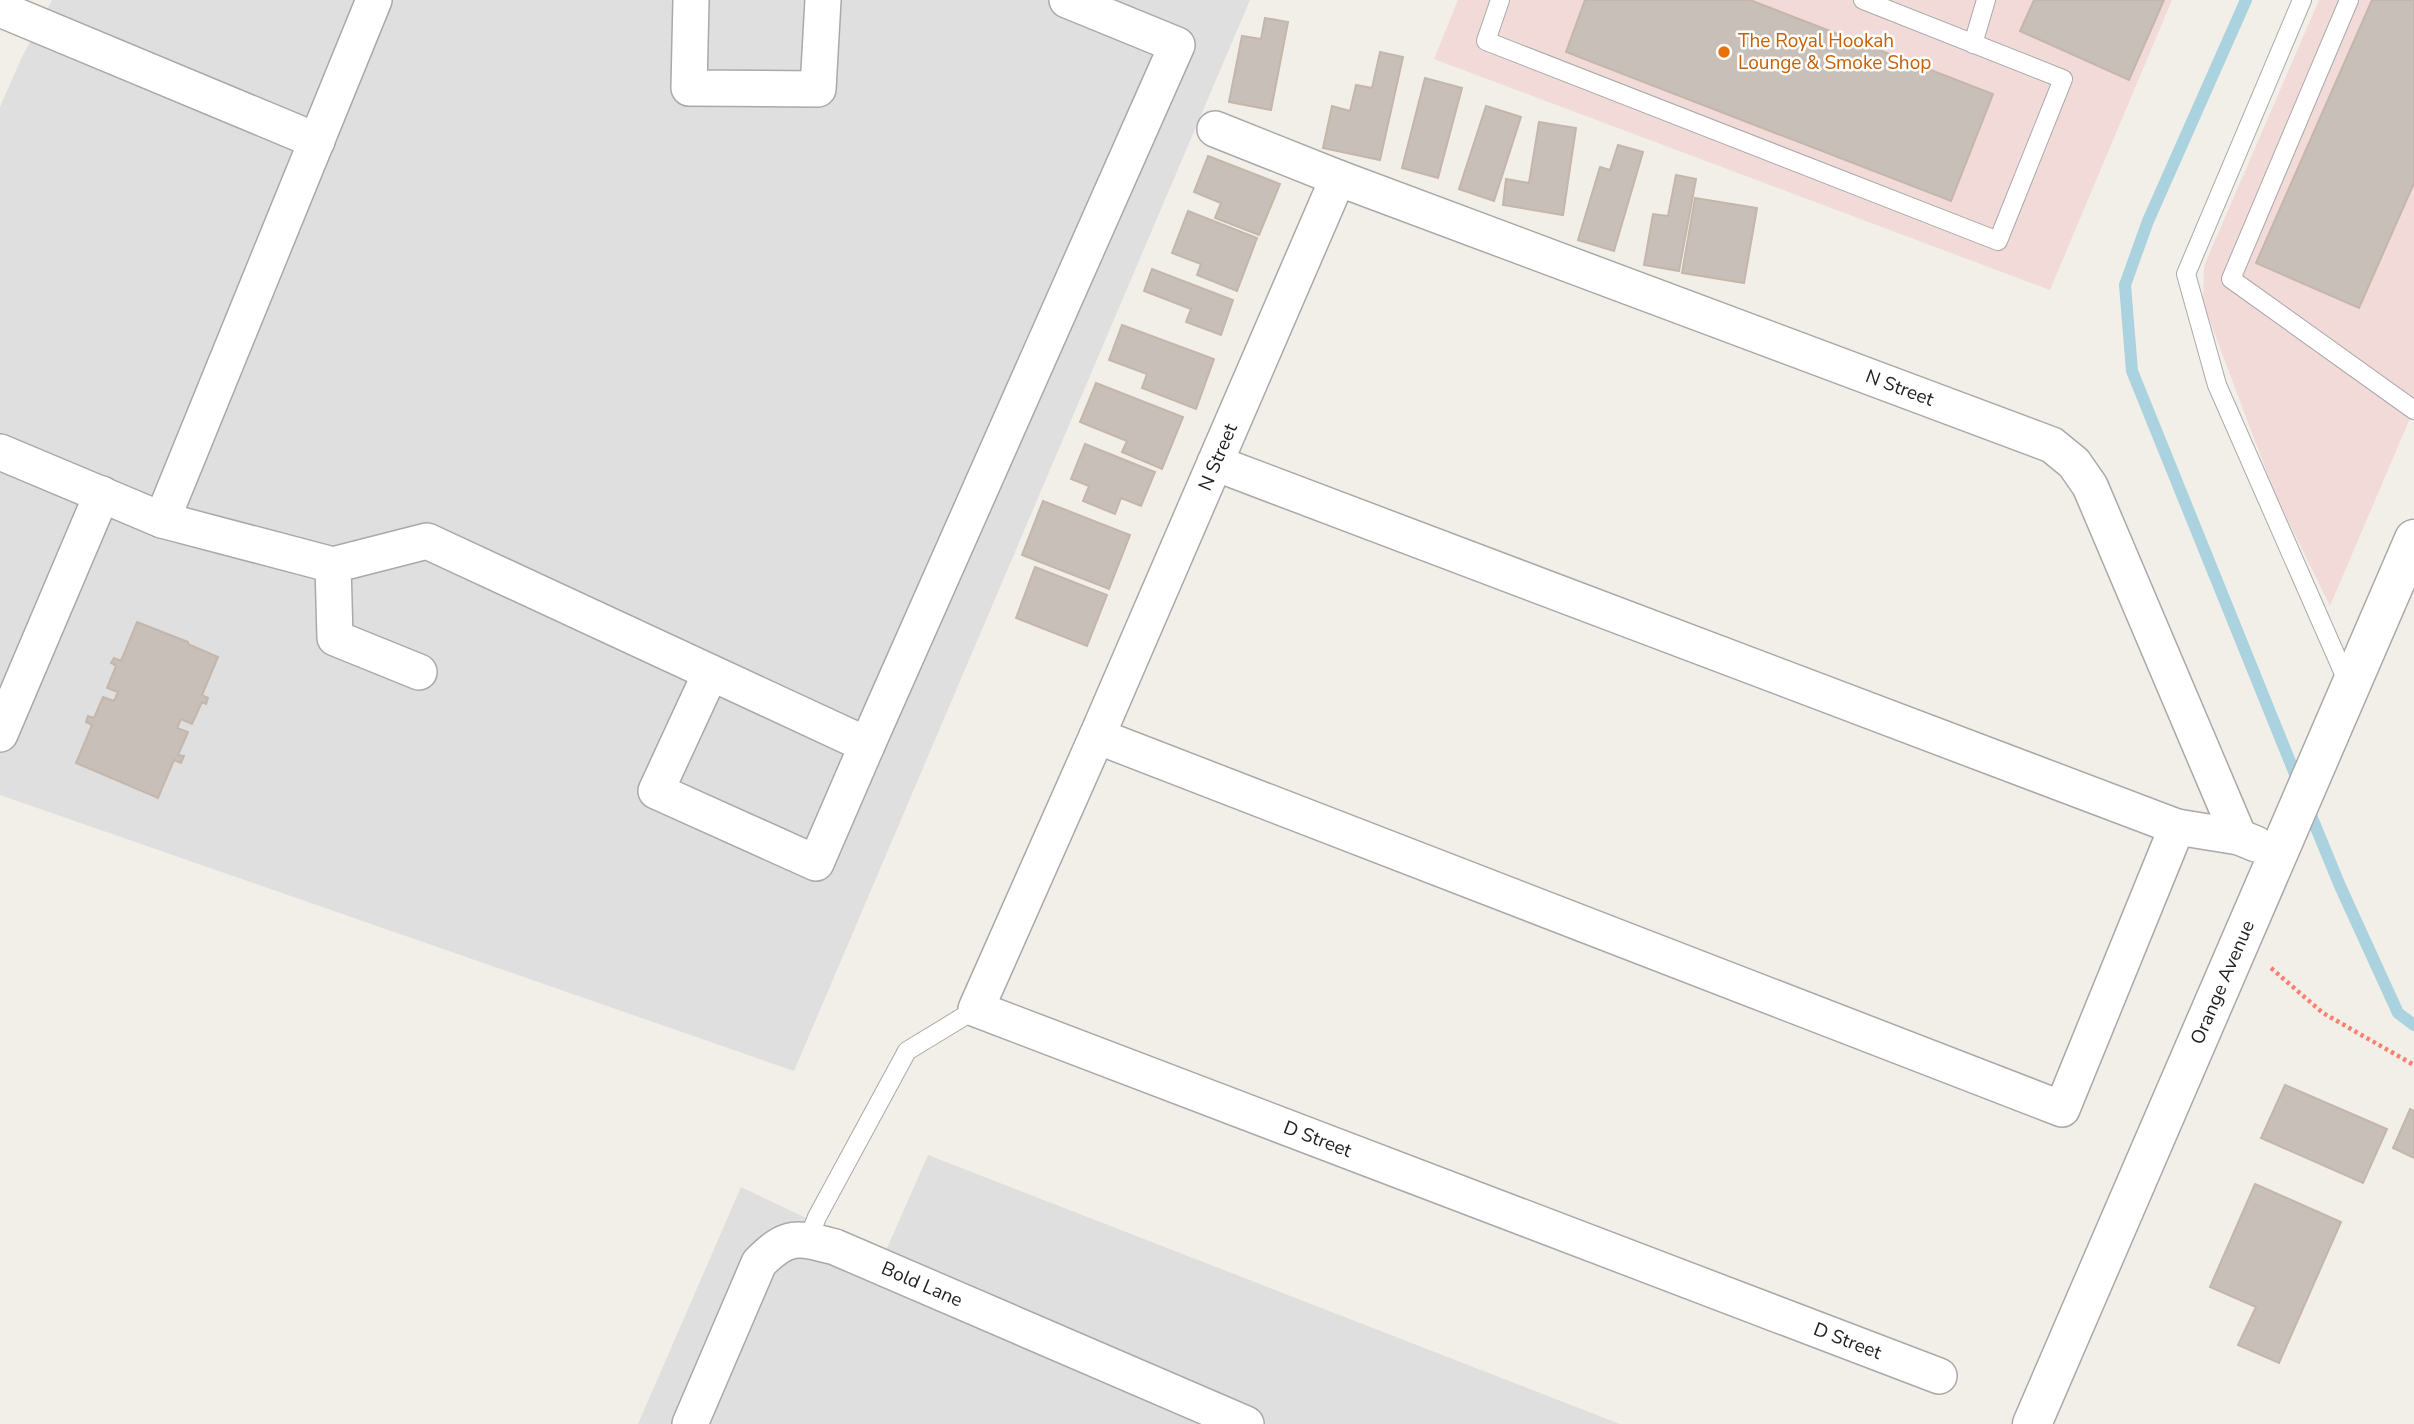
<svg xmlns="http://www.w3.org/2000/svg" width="2414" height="1424" viewBox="0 0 2414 1424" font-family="'Nunito Sans',sans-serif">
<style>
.residential{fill:#e0dfdf}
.commercial{fill:#f2dad9}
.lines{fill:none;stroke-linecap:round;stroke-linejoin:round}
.stream{stroke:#aad3df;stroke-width:12}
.building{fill:#c7bfb8;stroke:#c4b6ab;stroke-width:2}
.service-casing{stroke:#a9a9a9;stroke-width:20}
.minor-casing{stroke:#a9a9a9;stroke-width:38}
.tertiary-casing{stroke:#a9a9a9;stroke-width:41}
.path{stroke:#fa8072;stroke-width:4.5;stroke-dasharray:3.5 3.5;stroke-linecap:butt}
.service{stroke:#fff;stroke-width:18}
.minor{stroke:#fff;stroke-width:35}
.tertiary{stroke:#fff;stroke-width:38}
.food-dot{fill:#e8710a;stroke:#fff;stroke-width:2.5}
.labels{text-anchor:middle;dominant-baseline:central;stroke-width:5;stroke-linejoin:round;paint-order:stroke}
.food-label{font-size:19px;fill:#c56008;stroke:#fff;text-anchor:start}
.street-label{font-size:19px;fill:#222;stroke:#fff}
</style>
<rect width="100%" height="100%" fill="#f2efe9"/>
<path class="residential" d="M52,0h1198l-456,1071 -794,-276v-688l21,-48z
M928,1155l692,269h-982l103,-237 143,68z"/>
<path class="commercial" d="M1458,0h714l-122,290 -616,-231z
M2319,0h95v409l-84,197 -55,-112 -72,-191 1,-37z"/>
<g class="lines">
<path class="stream" d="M2246,0l-98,221 -23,64 7,86 167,413
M2308,808l32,78 58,127 16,12"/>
</g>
<path class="building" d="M1585,0h165l243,94 -42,107 -385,-149z
M2034,0h130l-35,80 -109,-49z
M2372,0h42v183l-55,125 -103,-45z
M1265,18l23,4 -17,88 -42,-8 13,-66 19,3z
M1380,52l23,5 -23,103 -57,-12 9,-42 18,5 6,-26 16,3z
M1425,78l37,10 -24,90 -36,-10z
M1486,106l35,11 -27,84 -35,-12z
M1539,122l37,6 -13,87 -60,-10 3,-26 23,4z
M1618,145l25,7 -29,99 -36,-11 22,-73 10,3z
M1208,156l72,28 -21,51 -44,-17 6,-15 -27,-11z
M1676,175l20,4 -17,92 -35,-6 9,-51 15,2z
M1695,198l62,10 -13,75 -62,-10z
M1188,211l69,27 -20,53 -40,-16 4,-11 -29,-11z
M1152,269l81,31 -12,35 -35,-13 5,-13 -47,-18z
M1122,325l92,34 -18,50 -54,-21 5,-14 -38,-14z
M1096,383l87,34 -21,52 -40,-17 5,-11 -47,-19z
M1085,444l70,28 -14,34 -20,-8 -6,16 -32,-13 6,-15 -18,-7z
M1043,501l87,34 -21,54 -87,-34z
M1035,567l72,28 -20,51 -71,-28z
M137,622l51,20v2l30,13 -16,38 6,3 -2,6 -4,-2 -10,22 -11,-5 -4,9 11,4 -10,23 6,1 -3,7 -7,-3 -16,38 -82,-35 16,-38 -6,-3 2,-6 6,2 9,-21 11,4 4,-9 -11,-4 9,-22 -5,-3 3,-5 7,3z
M2285,1085l102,44 -24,54 -102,-45z
M2410,1109l4,2v47l-21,-10z
M2255,1184l86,38 -62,141 -41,-18 18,-38 -46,-20z"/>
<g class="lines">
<defs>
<path id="service" d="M1500,0l-14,41 512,200 65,-162 -200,-79
M2302,0l-116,274 31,111 131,298
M2349,0l-118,279 183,131
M1973,44l13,-44
M808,1240l9,-23 90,-166 69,-42"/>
<g id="minor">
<path d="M691,0l-2,88 129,1 5,-89"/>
<path d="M0,9l317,132"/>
<path id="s1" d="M1215,129l123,49 714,267 22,18 16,23 149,351"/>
<path id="s2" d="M1338,178l-241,558 -121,273 963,367"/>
<path d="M0,452l162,68 212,-520"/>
<path d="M1215,463l962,364 62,10 17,7"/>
<path d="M162,520l171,45"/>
<path d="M419,672l-84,-34 -2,-73 94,-24 440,204 310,-700 -110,-45"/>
<path d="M710,674l-54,117 160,72 51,-118"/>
<path d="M0,734l102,-240"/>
<path d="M1097,736l965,373 115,-282"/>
<path id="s3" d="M690,1424l69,-161c28,-29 39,-26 76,-16l411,177"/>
</g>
<g id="tertiary">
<path d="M0,7l3,-7"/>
<path id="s4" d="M2032,1424l382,-885"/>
</g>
</defs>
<use href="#service" class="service-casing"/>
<use href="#minor" class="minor-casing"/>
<use href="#tertiary" class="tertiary-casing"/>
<path class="path" d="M2271,968l52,45 91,52"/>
<use href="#service" class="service"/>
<use href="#minor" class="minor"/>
<use href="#tertiary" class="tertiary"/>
</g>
<circle class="food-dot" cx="1724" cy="52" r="7"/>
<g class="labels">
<g class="food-label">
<text x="1738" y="41">The Royal Hookah<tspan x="1738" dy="22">Lounge &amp; Smoke Shop</tspan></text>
</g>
<g class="street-label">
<text stroke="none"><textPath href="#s1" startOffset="732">N Street</textPath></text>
<text transform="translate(1218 457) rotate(-67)">N Street</text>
<text stroke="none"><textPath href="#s4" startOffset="481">Orange Avenue</textPath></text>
<text stroke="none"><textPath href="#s2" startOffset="1272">D Street</textPath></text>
<text stroke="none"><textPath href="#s3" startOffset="354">Bold Lane</textPath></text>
<text stroke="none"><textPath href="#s2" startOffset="1839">D Street</textPath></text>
</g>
</g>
</svg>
